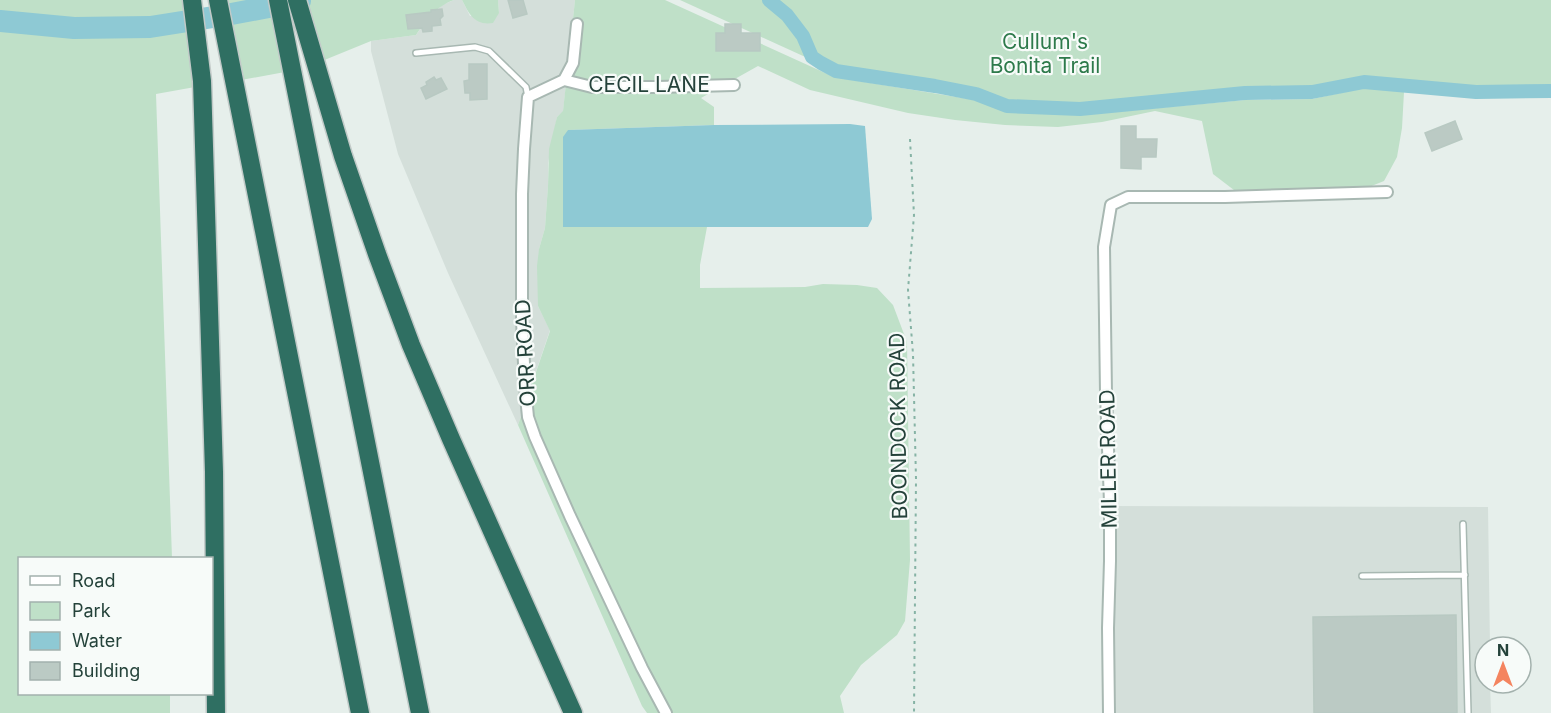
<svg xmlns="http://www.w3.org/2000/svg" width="1551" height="713" viewBox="0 0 1551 713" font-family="Inter,sans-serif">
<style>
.built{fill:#d4dfda}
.green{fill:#bfe0c8}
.water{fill:#8ec9d4}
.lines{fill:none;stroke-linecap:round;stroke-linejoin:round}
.canal{stroke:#8ec9d4;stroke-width:14}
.river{stroke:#8ec9d4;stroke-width:22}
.building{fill:#bbcac4;stroke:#b8c9c2;stroke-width:1.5}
.service-casing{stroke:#a8b8b2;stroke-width:8}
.minor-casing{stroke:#a8b8b2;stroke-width:14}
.motorway-casing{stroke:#c2cac8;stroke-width:21}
.path{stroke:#86b3a5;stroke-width:2;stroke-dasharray:3 4.5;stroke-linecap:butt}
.service{stroke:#fff;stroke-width:5}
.minor{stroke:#fff;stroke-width:10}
.motorway{stroke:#2f6f62;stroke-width:18}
.labels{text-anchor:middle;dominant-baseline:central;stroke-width:4.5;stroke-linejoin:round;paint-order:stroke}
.park-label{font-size:21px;fill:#2d7a4b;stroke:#f7fbf9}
.street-label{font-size:21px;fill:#24423a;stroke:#f7fbf9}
</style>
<rect width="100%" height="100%" fill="#e6efeb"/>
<path class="built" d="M454,0h8l8,16 29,-3 -1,-13h77l-12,112 -6,5 -9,46v23l-3,42 -6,21 -1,57 12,24 -32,95 -70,-152 -50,-119 -27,-103v-10l45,-6 11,-16 15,-14z
M1111,506l377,1 2,140h-5v36h5l1,30h-375z"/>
<path class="green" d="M0,0h186l9,87 -39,7 16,464h-152v136h150v19h-170z
M225,0h46l14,72 -44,8z
M304,0h150c-19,7 -27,19 -38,35l-45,6 -49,20z
M462,0h36l1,13 -6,10c-18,3 -24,-9 -31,-23z
M575,0h90l169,77 141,23 32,12 74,3 164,-15 67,-1 52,-11 40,4 -2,36 -5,29 -13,24 -40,16 -97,3 -34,-26 -11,-53 -47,-10 -53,11 -44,5 -53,-2 -50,-5 -47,-7 -98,-23 -52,-24 -57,32 13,9v18l-146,5 -5,97h144l-7,38v23l105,-1 18,-3 34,1 20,3 16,17 14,37 3,218 -5,61 -8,14 -36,30 -21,31 4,17h-197l-5,-7 -124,-281 32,-94 -12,-25 -1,-40 2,-17 6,-21 3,-42 1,-37 8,-32 6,-6z
M680,0h871v91l-81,1 -106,-10 -52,10 -67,1 -165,16 -73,-3 -31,-12 -140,-23z"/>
<path class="water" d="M850,124l15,2 7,93 -4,8h-305v-90l5,-7 146,-5z"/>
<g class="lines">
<path class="canal" d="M769,0l18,15 16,21 9,21 9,6 15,8 99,15 41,8 31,12 73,3 165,-16 67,-1 52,-10 112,10 75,-1"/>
<path class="river" d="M0,21l74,7 76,-1 76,-12 74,-14"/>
</g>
<path class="building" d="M508,0h15l4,14 -14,4z
M442,9l1,7 -3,3 1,6 -9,1v5l-9,1 -1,-4 -14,1 -2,-14 25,-3v-2z
M725,24h16v9h19v18h-44v-18h9z
M469,64h18v35l-17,1v-7h-5l-1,-12 5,-1z
M434,77l2,3 5,-2 6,11 -21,10 -5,-11 6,-3 -1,-3z
M1455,121l7,18 -30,12 -7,-18z
M1121,126h15v13h21l-1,18h-15v12l-20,-1z
M1456,615l1,98h-143l-1,-96z"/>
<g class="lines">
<defs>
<path id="service" d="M416,53l59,-6 14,4 37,36 2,10
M1463,524l5,189
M1362,576l103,-1"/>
<path id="minor" d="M577,24l-4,39 -9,17 -36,17 -4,52 -2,45v126l3,66 3,31 7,20 35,79 72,152 24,45
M564,80l28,7h66l76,-2
M1109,713l-1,-85 2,-67v-58l-4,-110 -2,-146 7,-42 17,-8h97l162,-5"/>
<path id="motorway" d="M192,0l10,81 12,391 2,241
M218,0l142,713
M278,0l142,713
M297,0l46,156 34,98 34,91 40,94 122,274"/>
</defs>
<use href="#service" class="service-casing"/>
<use href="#minor" class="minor-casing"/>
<use href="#motorway" class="motorway-casing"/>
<path class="path" d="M910,139l4,76 -6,75 5,64 3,125 -2,234"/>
<use href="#service" class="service"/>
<use href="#minor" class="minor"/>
<use href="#motorway" class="motorway"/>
</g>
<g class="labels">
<g class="park-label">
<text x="1045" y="41">Cullum's<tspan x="1045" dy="24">Bonita Trail</tspan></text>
</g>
<g class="street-label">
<text x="649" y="84">CECIL LANE</text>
<text transform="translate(525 353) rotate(-93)">ORR ROAD</text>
<text transform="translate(898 426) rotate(-91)">BOONDOCK ROAD</text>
<text transform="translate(1108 459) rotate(-91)">MILLER ROAD</text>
</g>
</g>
<rect x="18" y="557" width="195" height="138" fill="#f7fbf9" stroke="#a3b1ad" stroke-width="1.5"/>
<rect x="30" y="576" width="30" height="9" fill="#ffffff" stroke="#a3b1ad" stroke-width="1.5"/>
<text x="72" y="587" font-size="18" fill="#24423a">Road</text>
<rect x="30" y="602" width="30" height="18" fill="#bfe0c8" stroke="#a3b1ad" stroke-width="1.5"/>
<text x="72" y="617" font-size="18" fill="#24423a">Park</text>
<rect x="30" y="632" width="30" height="18" fill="#8ec9d4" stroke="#a3b1ad" stroke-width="1.5"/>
<text x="72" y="647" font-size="18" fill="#24423a">Water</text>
<rect x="30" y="662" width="30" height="18" fill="#bbcac4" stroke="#a3b1ad" stroke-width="1.5"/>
<text x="72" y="677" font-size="18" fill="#24423a">Building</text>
<g transform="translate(1503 665)"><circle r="28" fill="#f7fbf9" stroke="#a3b1ad" stroke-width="1.5"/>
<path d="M0-4.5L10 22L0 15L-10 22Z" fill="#f4845f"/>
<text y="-9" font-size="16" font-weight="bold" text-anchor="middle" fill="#24423a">N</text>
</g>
</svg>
